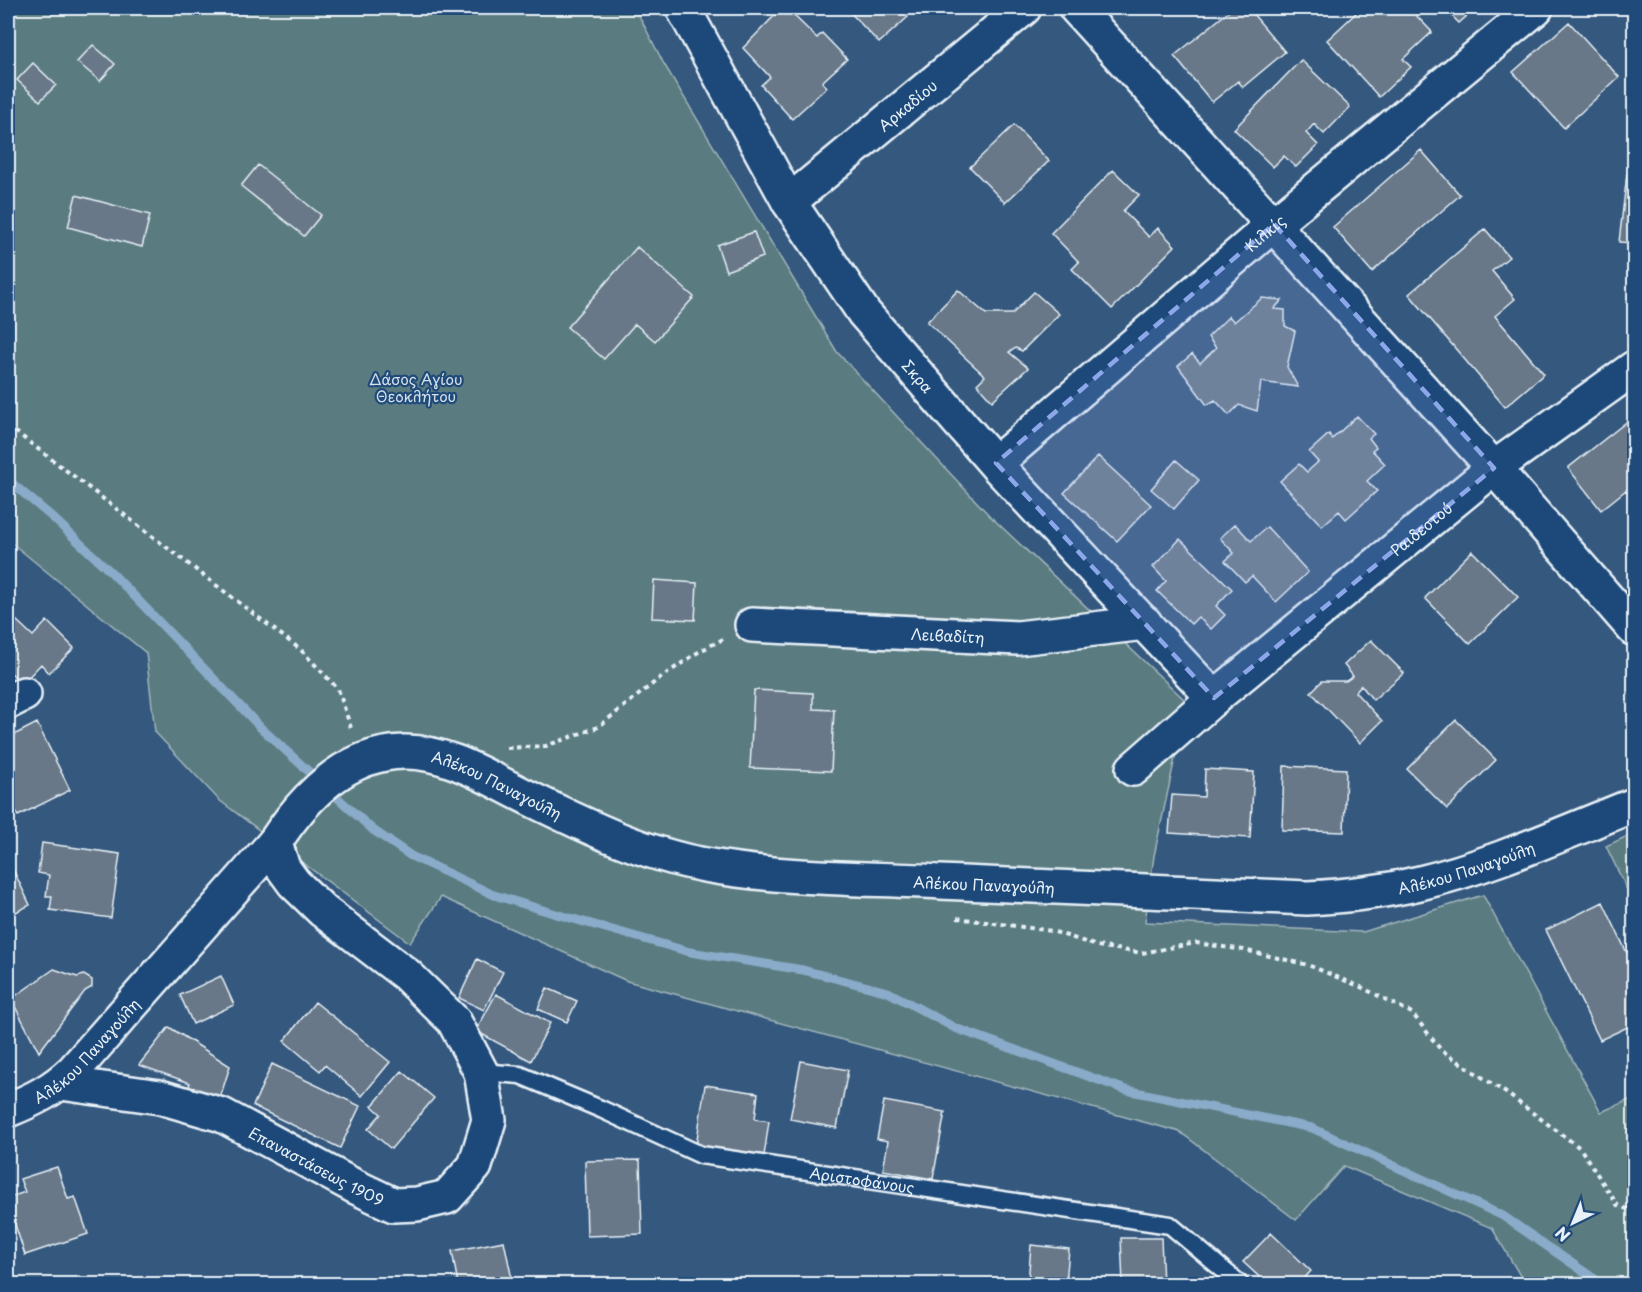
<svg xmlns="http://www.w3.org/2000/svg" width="1642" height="1292" viewBox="0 0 1642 1292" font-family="'Playpen Sans',sans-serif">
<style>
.green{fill:#5a7b80;stroke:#a1b6bc;stroke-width:1.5}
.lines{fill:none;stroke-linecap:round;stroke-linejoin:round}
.stream{stroke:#8aabc9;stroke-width:9}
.building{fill:#687888;stroke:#e8f1f8;stroke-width:1.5}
.lane-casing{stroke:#e8f1f8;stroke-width:21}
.street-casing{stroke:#e8f1f8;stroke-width:38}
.secondary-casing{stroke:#e8f1f8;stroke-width:38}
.path{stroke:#e8f1f8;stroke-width:4;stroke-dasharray:4.5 4.5;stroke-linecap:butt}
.lane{stroke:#1f4a7a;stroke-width:16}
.street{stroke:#1f4a7a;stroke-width:33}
.secondary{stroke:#1f4a7a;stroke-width:33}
.marked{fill:#8da8ea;fill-opacity:0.2;stroke:#8da8ea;stroke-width:4.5;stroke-dasharray:12 8;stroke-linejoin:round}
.labels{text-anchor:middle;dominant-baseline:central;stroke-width:4.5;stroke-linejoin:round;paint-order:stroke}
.street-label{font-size:15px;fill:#e8f1f8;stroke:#1f4a7a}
.park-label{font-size:15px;fill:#d3dfe6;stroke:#1f4a7a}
</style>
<rect width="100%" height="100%" fill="#35587e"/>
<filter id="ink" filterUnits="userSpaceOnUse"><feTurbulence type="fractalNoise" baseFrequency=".0167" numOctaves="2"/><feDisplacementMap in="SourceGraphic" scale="12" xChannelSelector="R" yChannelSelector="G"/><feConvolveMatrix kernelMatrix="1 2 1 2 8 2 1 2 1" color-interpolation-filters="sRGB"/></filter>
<g filter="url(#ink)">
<path class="green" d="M8,8h627l29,56 173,288 152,163 198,187 -33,154 -9,66 218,10 120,-37 118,217 33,-14v186h-109l-33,-56 -148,-62 -48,54 -116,-88 -553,-151 -186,-84 -31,46 -191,-143 -64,-68 -9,-79 -138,-113z
M1634,833v71l-28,-58z"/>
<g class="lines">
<path class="stream" d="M8,480l44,37 61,57 148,154 112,102 38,26 83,39 62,19 134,38 113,18 85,22 67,36 171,62 186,38 191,88 99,68"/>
</g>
<path class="building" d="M782,8h4l31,30 5,-5 25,26 -25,23 5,5 -35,32 -31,-34 9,-8 -27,-29z
M846,8h54l8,9 -29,26z
M1233,8h15l37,44 -42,35 -5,-6 -26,21 -38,-46z
M1351,8h58l23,24 -29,27 8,8 -32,30 -52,-57 29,-27z
M1444,8h32l-17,15z
M1569,22l50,55 -55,51 -51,-56z
M93,45l22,19 -15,17 -23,-19z
M1301,60l49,47 -26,27 -10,-10 -8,9 12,12 -22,22 -12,-11 -11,11 -39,-38z
M33,63l23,22 -16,16 -23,-21z
M1014,125l35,36 -44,42 -35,-36z
M1421,150l39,45 -88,77 -39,-45z
M258,165l63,50 -17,21 -63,-50z
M1113,170l26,25 -16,16 26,26 9,-9 17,18 -63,63 -40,-40 7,-7 -28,-29z
M1627,174l7,1v68l-15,-1z
M76,195l74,20 -8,32 -74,-20z
M1485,229l24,28 -17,14 23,28 -20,17 49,58 -39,33 -96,-113z
M754,232l9,25 -37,14 -9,-26z
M637,247l57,50 -39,44 -20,-17 -31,35 -37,-32z
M958,290l28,24h26l22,-22 25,22 -37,37 -6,-3 -7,4 19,16 -36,33 -15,-17 8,-8 -58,-54z
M1262,298l20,2 -8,9 11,1v16l10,5 -8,36 11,20 -37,-5 -4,29 -18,-6 -10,10 -14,-15 -8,5 -29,-39 14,-12 8,9 16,-15 -8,-11 21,-21 5,6z
M1357,416l17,18 -5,4 7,9 -4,3 13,14 -18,17 10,10 -31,28 -7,-8 -17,15 -42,-45 19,-17 8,8 11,-10 -9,-10 20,-18 3,5z
M1634,416v85l-8,-11 -25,20 -33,-42z
M1098,456l53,49 -34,36 -53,-48z
M1176,460l23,20 -25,29 -23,-20z
M1235,524l16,17 16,-14 41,45 -32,30 -24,-26 -7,6 -20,-21 9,-8 -14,-15z
M1180,539l52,50 -16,17 9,9 -14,14 -13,-12 -7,7 -34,-33 9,-10 -13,-14z
M1472,551l46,46 -48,47 -45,-46z
M654,580l43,3 -2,37 -43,-2z
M16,620l17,16 14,-15 27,27 -25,25 -8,-9 -19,20 -14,-14v-41z
M1371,640l33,33 -31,27 -12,-15 -6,7 27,29 -22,22 -49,-51 11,-11h24l7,-5 -9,-11z
M754,690l59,3v16l21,1 -3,61 -81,-3z
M1456,720l40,40 -49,49 -40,-40z
M37,723l33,67 -52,26 -10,-21v-57z
M1284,766l62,3 -2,63 -62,-2z
M1205,769l49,3 -4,66 -81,-5 3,-38 32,2z
M42,843l78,11 -9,64 -61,-8 2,-14h-6l3,-21 -11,-2z
M8,859l22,46 -22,11z
M1603,902l31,66v56l-34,16 -54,-110z
M477,959l26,13 -19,38 -25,-12z
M54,969l23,8 7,-2 8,5v7l-7,4 -46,61 -28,-53z
M221,976l13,29 -41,19 -13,-29z
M547,988l30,13 -10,21 -29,-13z
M496,994l54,29 -19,38 -55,-30z
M315,1002l75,60 -28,34 -37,-31 -5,6 -36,-30z
M169,1027l61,39 -11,35 -32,-10 3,-8 -51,-18z
M801,1061l47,9 -11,58 -47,-9z
M272,1064l88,42 -20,42 -87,-42z
M402,1071l32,27 -43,51 -23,-20 13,-15 -9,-8z
M705,1085l53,8 -3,26 14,2 -5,35 -68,-10z
M884,1101l61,11 -12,67 -50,-9 5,-29 -11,-2z
M640,1160l2,74 -55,2 -2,-75z
M57,1167l11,32 7,-2 13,37 -63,21 -17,-52v-5l17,-6 -5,-13z
M1271,1233l40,38 -12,13h-32l-24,-22z
M1121,1238h40l2,46h-40z
M504,1241l9,43h-55l-6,-33z
M1031,1245l38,4 -3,35h-38z"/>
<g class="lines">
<defs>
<g id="lane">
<path id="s1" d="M481,1072l39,3 83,35 98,45 469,70 70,59"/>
</g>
<g id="street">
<path id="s2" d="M683,8l106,194 75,111 133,153 217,232"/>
<path d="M1076,8l418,460 140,161"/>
<path id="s3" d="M789,202l235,-194"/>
<path id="s4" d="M996,463l278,-239 262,-216"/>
<path id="s5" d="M752,625l266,13 127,-15"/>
<path d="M8,702l16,-8"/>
<path id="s6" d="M1133,769l81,-71 280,-230 140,-100"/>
<path id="s7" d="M61,1083l99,14 62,18 132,71 40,19 23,-1 30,-7 28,-31 14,-46 -8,-48 -27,-51 -47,-46 -84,-64 -29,-28 -11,-15 -8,-26"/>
</g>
<g id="secondary">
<path id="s8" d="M8,1110c25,-10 45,-20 65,-39l202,-229c30,-46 71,-89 129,-90 45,-1 87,28 127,47 55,27 113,55 174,66 77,14 157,13 235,17 122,5 245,11 367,16 38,-2 75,-6 113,-15 72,-17 145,-51 214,-78"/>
</g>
</defs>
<use href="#lane" class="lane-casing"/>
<use href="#street" class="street-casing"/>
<use href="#secondary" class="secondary-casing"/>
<path class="path" d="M8,426l293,224 37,39 14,42
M507,748l39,-2 52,-19 62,-49 40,-27 25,-13
M957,918l95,13 45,15 45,7 54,-10 48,7 64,15 53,22 51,26 29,37 65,43 74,55 38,58 16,5"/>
<use href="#lane" class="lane"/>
<use href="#street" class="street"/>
<use href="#secondary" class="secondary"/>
</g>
</g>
<path class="marked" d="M1274,224l220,244 -280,230 -218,-235z"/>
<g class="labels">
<g class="street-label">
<text stroke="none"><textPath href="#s3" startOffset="153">Αρκαδίου</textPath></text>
<text stroke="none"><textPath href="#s4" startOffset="354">Κιλκίς</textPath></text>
<text stroke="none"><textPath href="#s2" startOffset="438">Σκρα</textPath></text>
<text stroke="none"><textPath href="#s6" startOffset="375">Ραιδεστού</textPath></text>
<text stroke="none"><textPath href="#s5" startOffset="196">Λειβαδίτη</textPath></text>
<text stroke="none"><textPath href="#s8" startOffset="645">Αλέκου Παναγούλη</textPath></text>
<text stroke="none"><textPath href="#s8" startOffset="1635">Αλέκου Παναγούλη</textPath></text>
<text stroke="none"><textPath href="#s8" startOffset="1149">Αλέκου Παναγούλη</textPath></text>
<text stroke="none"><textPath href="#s8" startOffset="100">Αλέκου Παναγούλη</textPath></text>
<text stroke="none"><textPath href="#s7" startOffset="272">Επαναστάσεως 1909</textPath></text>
<text stroke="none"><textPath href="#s1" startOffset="400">Αριστοφάνους</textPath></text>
</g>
<g class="park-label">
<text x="416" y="378">Δάσος Αγίου<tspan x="416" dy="17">Θεοκλήτου</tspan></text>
</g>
</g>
<rect width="1642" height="1292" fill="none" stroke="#1f4a7a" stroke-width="30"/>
<rect x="15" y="15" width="1612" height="1262" fill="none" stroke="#e8f1f8" stroke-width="2" filter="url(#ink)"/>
<g transform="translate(1573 1223) rotate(223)" stroke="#1f4a7a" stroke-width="4.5" paint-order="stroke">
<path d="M0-4.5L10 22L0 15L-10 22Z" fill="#e8f1f8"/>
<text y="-9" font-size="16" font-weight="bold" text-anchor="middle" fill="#e8f1f8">N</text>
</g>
</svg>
